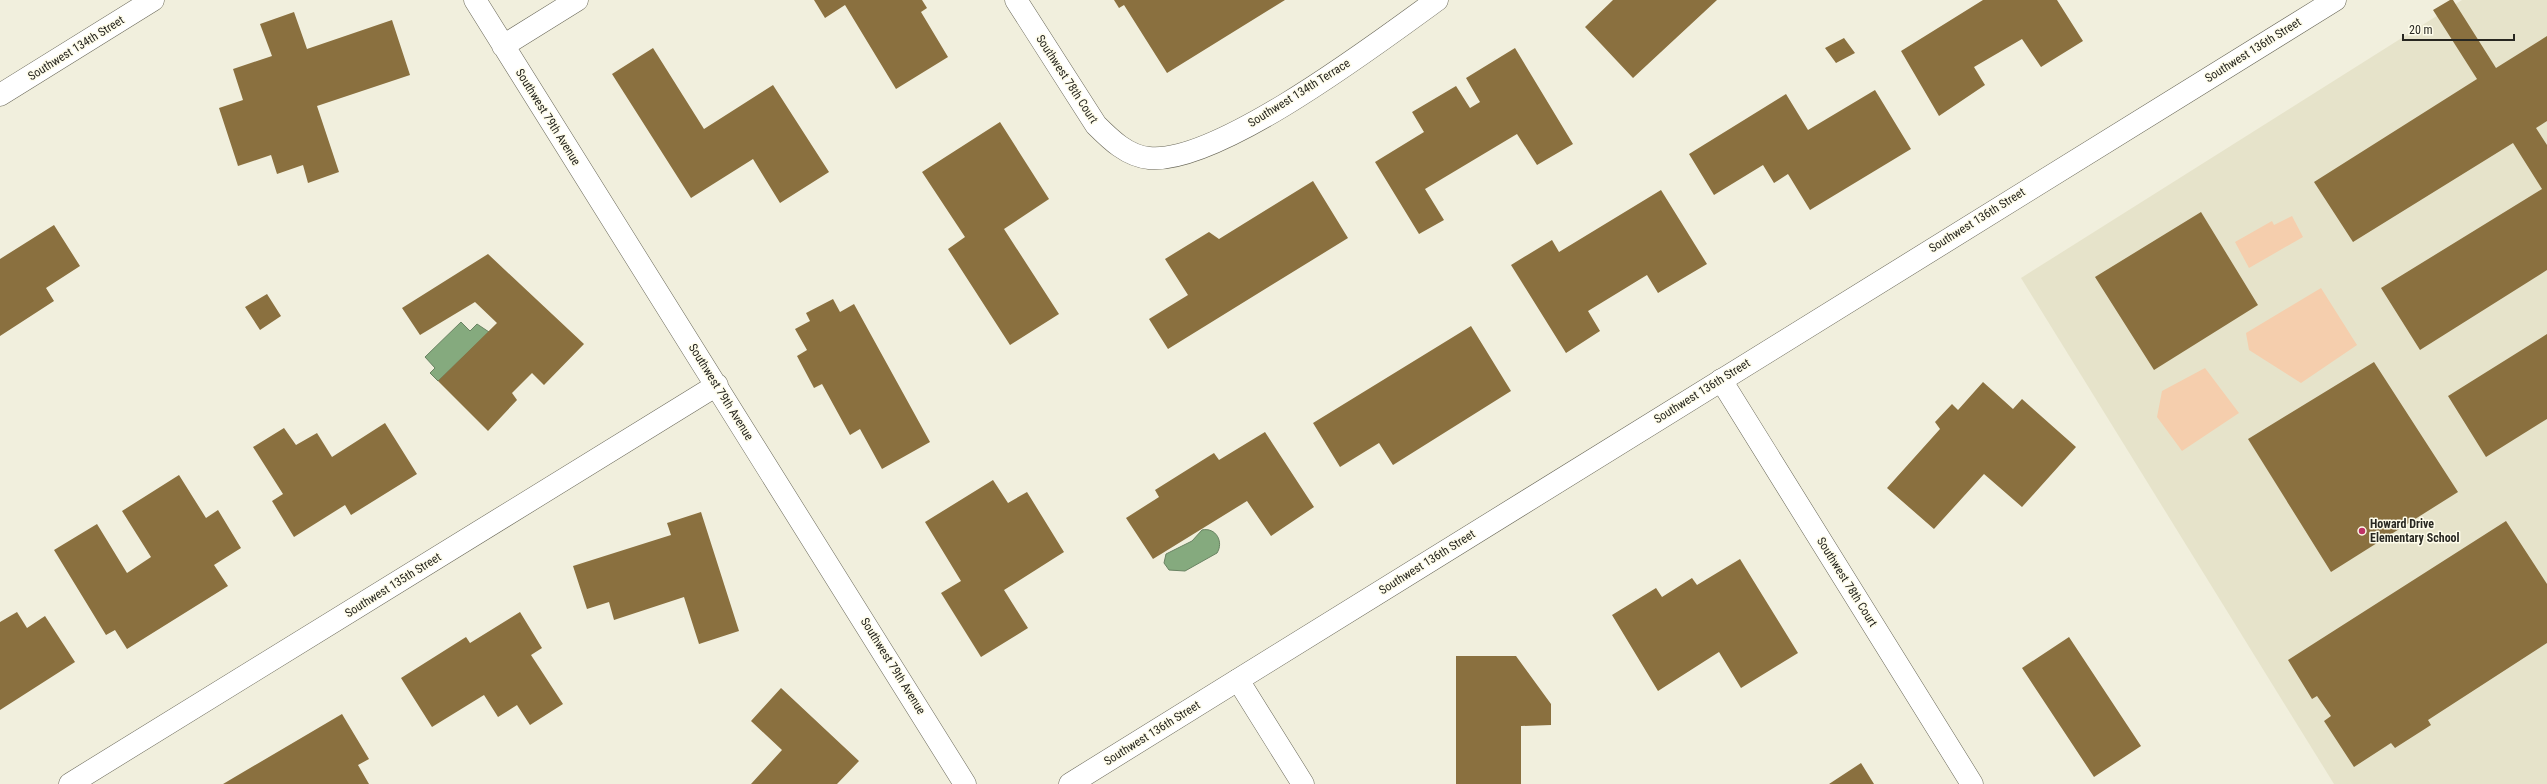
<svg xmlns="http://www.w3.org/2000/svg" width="2547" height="784" viewBox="0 0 2547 784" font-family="'Roboto Condensed',sans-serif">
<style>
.built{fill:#e6e3ca}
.green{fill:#f5cead}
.water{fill:#85aa7e;stroke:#698362}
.building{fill:#8a703f}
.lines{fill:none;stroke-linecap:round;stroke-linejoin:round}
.street-casing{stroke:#696758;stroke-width:23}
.secondary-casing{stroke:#696758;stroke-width:23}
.street{stroke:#fff;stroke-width:22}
.secondary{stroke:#fff;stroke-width:22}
.poi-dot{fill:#be3265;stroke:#fefcea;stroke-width:1.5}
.labels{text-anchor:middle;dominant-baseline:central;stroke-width:3;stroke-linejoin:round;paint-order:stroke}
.street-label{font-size:12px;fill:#282721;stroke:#fefcea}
.poi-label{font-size:12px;font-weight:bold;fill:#282721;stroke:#fefcea;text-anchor:start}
</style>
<rect width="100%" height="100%" fill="#f1efdd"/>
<path class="built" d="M2462,0h85v784h-213l-313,-506z"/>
<path class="green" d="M2292,216l11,21 -54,31 -14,-26 37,-21 2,4z
M2321,288l36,57 -56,38 -52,-33 -3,-17z
M2205,368l34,45 -57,38 -25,-34 5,-26z"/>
<path class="water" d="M461,322l9,9 7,-7 12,8 -51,49 -8,-8 5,-5 -10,-11z
M1202,530c14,-3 22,12 15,23l-32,18 -16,-1 -5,-7 2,-9 26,-13z"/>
<path class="building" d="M814,0h108l5,8 -6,4 27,45 -52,32 -51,-84 -20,13z
M1114,0h171l-118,73 -43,-68 -5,3z
M1613,0h104l-84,78 -48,-51z
M1983,0h74l26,41 -42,26 -19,-28 -48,28 11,18 -46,31 -38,-65z
M2450,0h3l43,68 51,-32v85l-11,7 11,17v125l-127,80 -39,-62 161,-99 -29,-46 -160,99 -39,-60 163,-103 -44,-69z
M294,12l13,37 85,-29 18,55 -93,31 22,66 -31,11 -5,-18 -26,9 -6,-19 -33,11 -19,-58 24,-8 -10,-31 39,-13 -12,-32z
M1844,38l11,15 -19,10 -11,-15z
M653,48l51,81 69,-44 56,87 -49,31 -27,-44 -62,39 -79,-124z
M1515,48l58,96 -36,21 -20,-31 -92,55 19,31 -25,14 -44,-72 49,-30 -12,-20 44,-26 14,22 10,-6 -14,-24z
M1875,90l36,59 -101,61 -22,-36 -14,9 -11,-18 -49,30 -25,-41 97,-60 22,36z
M1000,122l49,77 -45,30 55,85 -49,31 -62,-96 17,-12 -43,-65z
M1313,181l35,57 -180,111 -19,-30 39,-24 -23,-36 44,-27 10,7z
M1661,190l46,74 -49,29 -11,-18 -59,36 12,20 -34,22 -55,-88 41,-25 7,12z
M2201,212l57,93 -104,65 -59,-93z
M54,225l26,41 -34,22 8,13 -54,35v-77z
M488,254l96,90 -40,41 -12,-12 -20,20 5,7 -29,31 -50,-50 59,-58 -22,-21 -55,33 -18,-27z
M267,294l14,22 -21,14 -15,-23z
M833,299l7,13 14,-8 76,138 -48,27 -22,-40 -10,6 -28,-51 -8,4 -17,-32 10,-6 -12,-21 15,-8 -4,-8z
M1471,326l40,65 -118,74 -14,-22 -39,24 -27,-44z
M2547,334v85l-61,38 -38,-61z
M2374,362l84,130 -127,80 -83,-133z
M1983,382l30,27 9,-10 54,48 -54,60 -38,-33 -50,55 -47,-41 53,-59 -5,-7 17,-18 6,6z
M385,423l32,51 -66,41 -6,-10 -51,32 -22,-36 11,-7 -30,-47 31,-19 12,17 21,-12 15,24z
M1265,432l49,75 -43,29 -24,-35 -94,58 -27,-41 33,-21 -4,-7 59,-37 5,7z
M179,475l27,43 12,-8 23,38 -27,17 14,21 -101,63 -12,-19 -9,5 -52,-85 43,-26 30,49 24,-16 -29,-46z
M993,480l15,23 19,-11 37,60 -60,38 24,38 -47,29 -40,-64 20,-12 -36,-59z
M701,512l38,119 -40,13 -15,-47 -70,23 -5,-18 -22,7 -14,-43 98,-31 -4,-12z
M2506,521l41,63v59l-119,77 3,5 -36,23 -4,-5 -37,24 -30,-46 7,-5 -14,-20 -5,3 -24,-39z
M1740,559l58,94 -57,35 -22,-36 -61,39 -46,-76 44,-27 6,9 30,-19 5,7z
M17,612l10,16 18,-12 30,46 -75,48v-88z
M520,612l22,36 -11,7 32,49 -33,21 -13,-20 -19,12 -14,-22 -52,32 -31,-49 65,-41 4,6z
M2069,637l72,109 -47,31 -72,-109z
M1456,656h60l35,48v21l-30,1v58h-65z
M781,688l78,73 -22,23h-86l31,-34 -31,-29z
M342,714l27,45 -11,6 11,19h-146z
M1861,763l13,21h-45z"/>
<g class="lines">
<defs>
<path id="street" d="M475,0l490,784
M1016,0l80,125c14,14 31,31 53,33 68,7 230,-116 288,-158
M503,46l74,-46
M0,95l153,-95
M1721,380l251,404
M1238,680l65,104
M70,784l647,-399"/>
<path id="secondary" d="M1070,784l1265,-784"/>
</defs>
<use href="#street" class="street-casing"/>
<use href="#secondary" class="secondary-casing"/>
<use href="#street" class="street"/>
<use href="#secondary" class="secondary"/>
</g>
<circle class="poi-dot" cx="2362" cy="531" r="4"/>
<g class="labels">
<g class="street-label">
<text transform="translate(76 48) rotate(-32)">Southwest 134th Street</text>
<text transform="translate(2253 50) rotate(-32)">Southwest 136th Street</text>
<text transform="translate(1067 79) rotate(57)">Southwest 78th Court</text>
<text transform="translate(1299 93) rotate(-32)">Southwest 134th Terrace</text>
<text transform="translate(548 117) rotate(58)">Southwest 79th Avenue</text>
<text transform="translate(1977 220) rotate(-32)">Southwest 136th Street</text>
<text transform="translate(1702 391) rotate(-32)">Southwest 136th Street</text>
<text transform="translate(721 392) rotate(58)">Southwest 79th Avenue</text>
<text transform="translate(1427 562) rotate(-32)">Southwest 136th Street</text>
<text transform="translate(1847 582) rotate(58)">Southwest 78th Court</text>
<text transform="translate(393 585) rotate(-32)">Southwest 135th Street</text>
<text transform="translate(893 666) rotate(58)">Southwest 79th Avenue</text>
<text transform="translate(1152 733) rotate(-32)">Southwest 136th Street</text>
</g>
<g class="poi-label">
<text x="2370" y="524">Howard Drive<tspan x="2370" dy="14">Elementary School</tspan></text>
</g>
</g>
<path d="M2403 34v6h111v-6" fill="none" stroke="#282721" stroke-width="2"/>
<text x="2409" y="34" font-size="12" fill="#282721" stroke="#fefcea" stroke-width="3" paint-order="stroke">20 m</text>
</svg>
